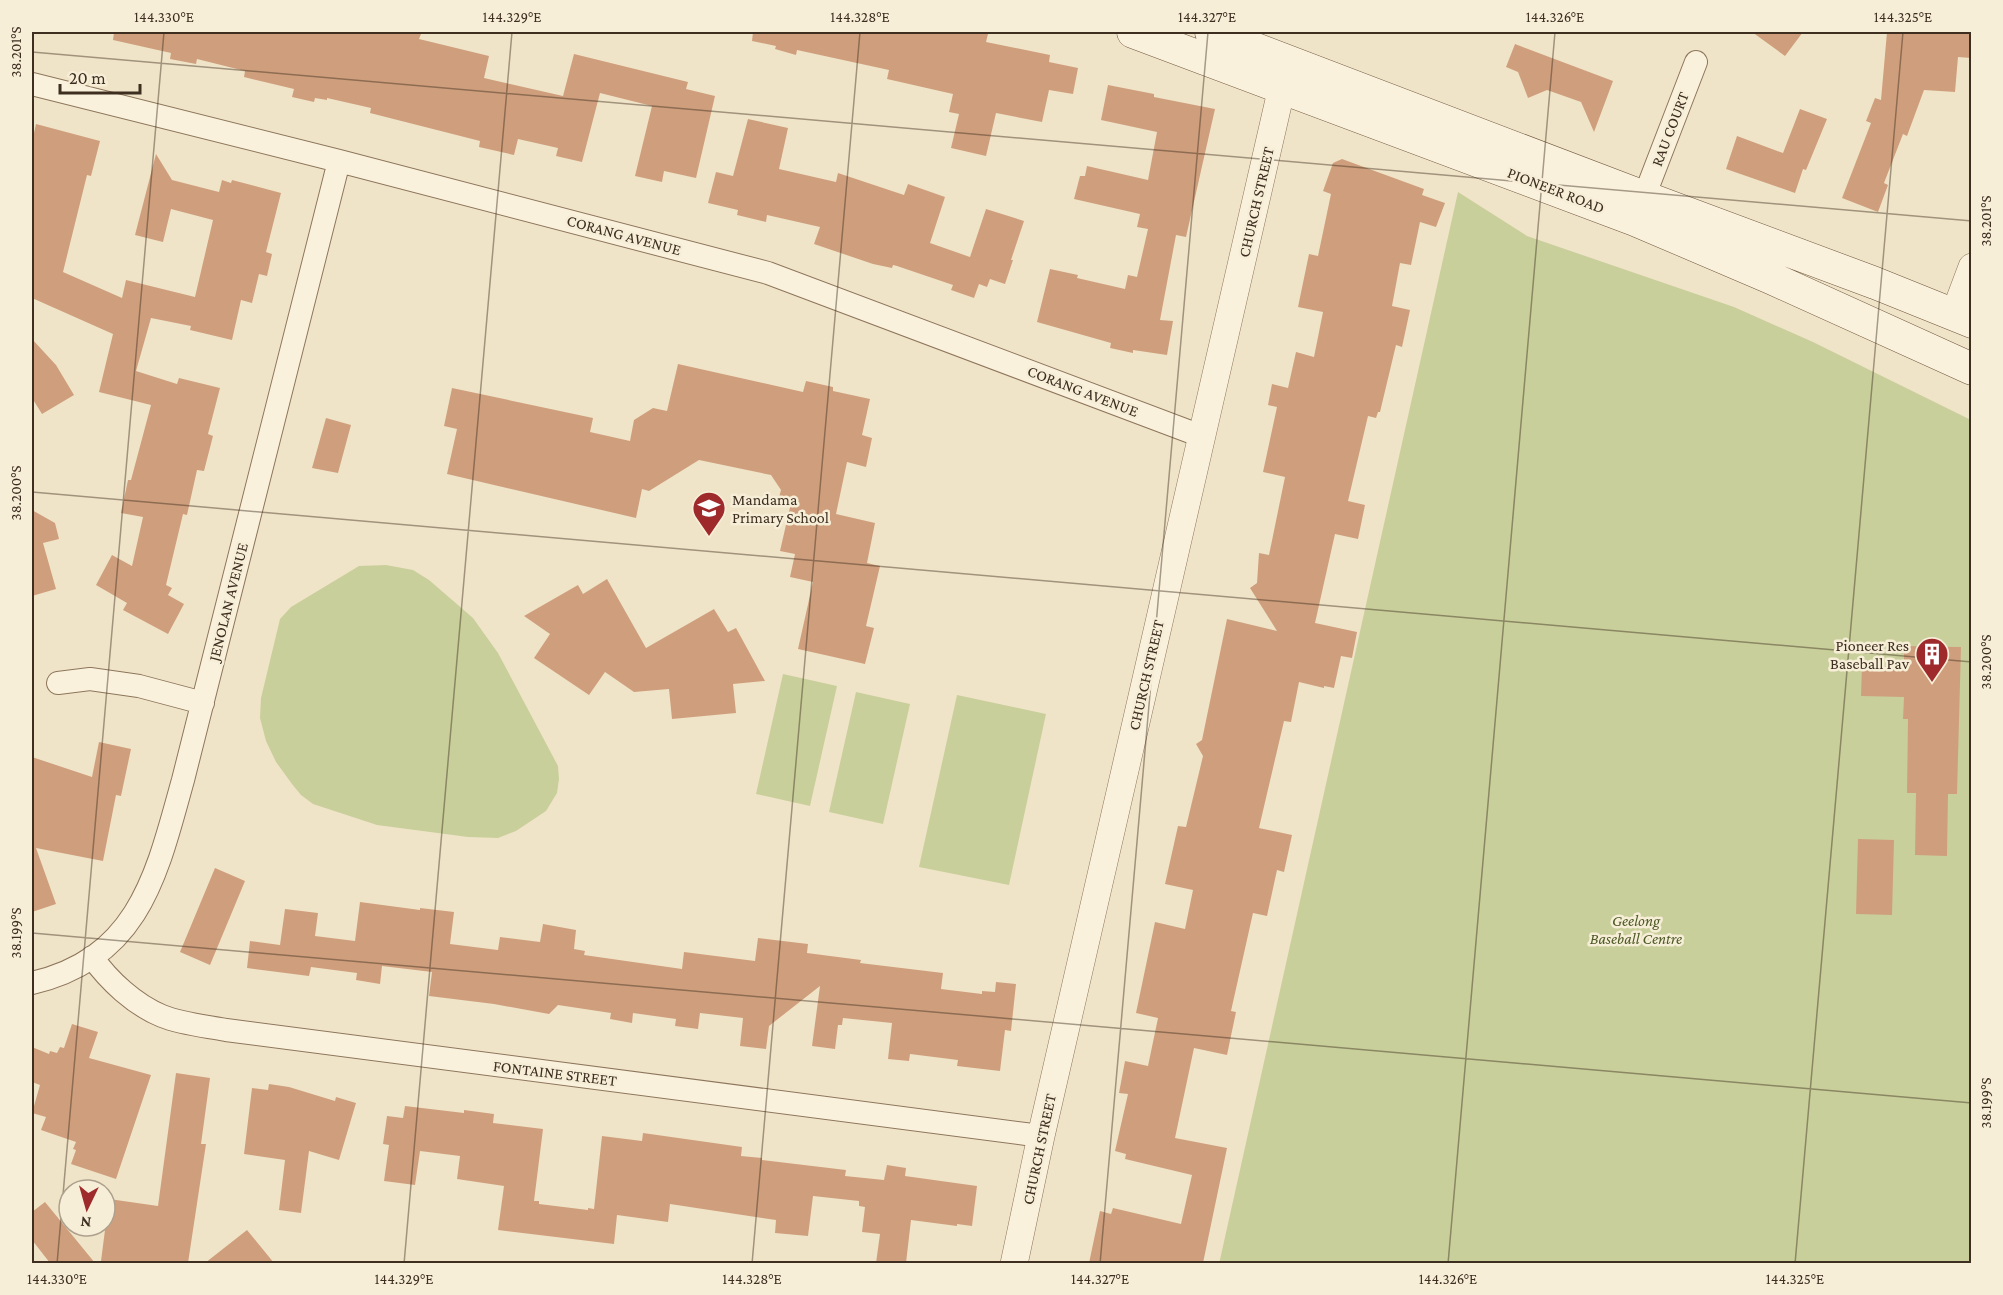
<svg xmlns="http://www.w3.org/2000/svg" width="2003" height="1295" viewBox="0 0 2003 1295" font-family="'Crimson Pro',serif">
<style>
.green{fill:#c9cf9b}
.building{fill:#cf9f7d}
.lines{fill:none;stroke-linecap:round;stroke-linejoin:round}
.minor-casing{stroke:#8d765c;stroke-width:24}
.tertiary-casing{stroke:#8d765c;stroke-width:28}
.secondary-casing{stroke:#6f573f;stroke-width:33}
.minor{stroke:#faf1dc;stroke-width:22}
.tertiary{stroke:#faf1dc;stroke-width:27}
.secondary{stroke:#faf1dc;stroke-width:32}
.ticks{fill:none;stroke:#3d2e20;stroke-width:1.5;stroke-opacity:0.45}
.labels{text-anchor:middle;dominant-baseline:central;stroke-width:5;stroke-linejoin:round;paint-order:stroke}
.street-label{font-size:16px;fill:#3d2e20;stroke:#f7eed8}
.poi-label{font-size:16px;fill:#3d2e20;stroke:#f7eed8;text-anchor:start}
.park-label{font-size:16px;font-style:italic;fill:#4d5a26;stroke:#f7eed8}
.neatline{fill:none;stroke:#3d2e20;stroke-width:2}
.ticks-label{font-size:15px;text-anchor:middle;fill:#3d2e20}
</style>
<rect width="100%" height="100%" fill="#f0e4c8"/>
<path class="green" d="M1458,192l69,44 207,71 79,35 158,78v843l-752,1z
M386,565l27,5 16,10 44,38 25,35 60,113 1,13 -2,14 -11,18 -30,20 -18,7 -30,-1 -91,-12 -64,-21 -12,-9 -9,-11 -16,-22 -10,-21 -6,-23 1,-20 19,-79 11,-12 68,-41z
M783,674l54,12 -27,120 -54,-12z
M856,692l54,12 -27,120 -54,-12z
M957,695l89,19 -37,171 -90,-18z"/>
<path class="building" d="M114,32h295l12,2 -2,5 70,17 -5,22 79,18 11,-42 114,28 -2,7 29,7 -19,82 -32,-7 -2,11 -27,-6 17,-70 -52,-13 -18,69 -26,-6 2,-8 -40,-9 -4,16 -35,-8 1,-6 -110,-28 1,-5 -44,-10v2l-12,-2 -1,4 -22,-5 2,-8 -50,-12 1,-6 -48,-12 -1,5 -26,-5 1,-6 -58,-13z
M753,32h222l13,2 -2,8 64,13 -1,7 29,6 -5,26 -24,-4 -7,32 -46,-9 -10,43 -35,-8 8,-34 -10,-2 4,-18 -66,-15 2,-9 -92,-20 -1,5 -21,-6 1,-3 -24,-5z
M1752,32h51l-18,24z
M1887,32h84v26l-13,-1 -3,35 -31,-2 -17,46 -4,-2 -19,49 4,2 -10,27 -36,-14 29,-75 -5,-2 9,-23 6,2z
M1515,44l98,37 -19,51 -13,-30 -34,-12 -19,8 -10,-26 -12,-5z
M1108,85l46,9v3l61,12 -29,128 -10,-2 -16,85 13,1 -6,34 -34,-5v3l-23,-5 1,-5 -74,-21 13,-53 28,6 -1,3 48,11 3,-14 9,2 11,-48 -11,-2 3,-13 -66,-15 6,-23h5l2,-10 61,14 9,-48 -56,-12z
M1800,109l27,10 -21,51 -3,-1 -8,24 -69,-24 11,-33 46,17z
M748,119l40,9 -9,41 57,13 2,-9 66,22 4,-11 37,13 -15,46 40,14 16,-48 38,12 -13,39h2l-8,24 -15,-5 -3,8 -8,-3 -5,14 -23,-8 2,-5 -56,-19 -4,-1 -1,3 -19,-4 -59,-20 6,-17 -53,-12 -1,7 -29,-7 1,-5 -30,-7 8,-31 17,4z
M36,124l64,17 -9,35 -4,-1 -24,97 59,26 4,-18 69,17 18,-77 -42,-11 -8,33 -28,-7 21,-81 16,26 47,12 3,-12 9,3 1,-3 49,13 -15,59 6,2 -5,22 -8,-2 -7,29 -11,-3 -9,40 -42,-10 1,-4 -40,-8 -15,53 41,13 2,-6 41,10 -12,46 5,2 -9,35 -7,-1 -10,45 -4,-1 -17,71 6,3 -4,7 16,9 -16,30 -45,-24 4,-7 -31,-18 16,-30 20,11 11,-49 -22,-4 7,-33h3l20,-75 -52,-13 14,-58 -81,-36v-156z
M1342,159l82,30 -2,6 23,8 -9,24 -16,-5 -9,43 -11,-2 -8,43 18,4 -8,37 -6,-2 -16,67h-2l-2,6 -8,-2 -20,85 17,4 -7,34 -23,-5 -20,89 42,9 -5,26 -11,-2 -7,32 -10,-2v2l-25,-6 -8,40 -7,-1 -25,107 33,7 -8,37 -7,-2 -10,46 -14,-3 -22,98 5,1 -9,43 -33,-7 -19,90 52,10 -24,115h-114l11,-52 11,3 2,-6 68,16 11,-49 -67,-16 1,-5 -11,-3 13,-57 -9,-1 6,-32 23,5 10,-48 -22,-5 19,-91 30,7 8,-39 -28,-6 13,-58 8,1 17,-71 -7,-12 6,-4 25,-121 50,12 -27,-43 7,-5 2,-30 10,2 16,-78 -22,-5 14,-65 -9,-2 4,-21 16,4 8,-36 18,5 9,-45 -25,-5 11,-53 9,2 13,-62 -8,-3 10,-28z
M32,339l24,26 18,30 -32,19 -10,-16z
M678,364l125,28 3,-11 27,6v4l37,8 -8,36 10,3 -6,29 -19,-5 -11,52 39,9 -8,40 13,3 -14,60 8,2 -9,36 -67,-15 15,-67 -23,-5 5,-23 -15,-3 11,-48 -13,-2 3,-11 -10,-15 -72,-15 -50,31 -7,-2 -6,29 -189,-44 10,-45 -13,-3 8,-38 141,30 -3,14 40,9 4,-21 19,-12 14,3z
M326,418l25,7 -13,48 -26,-5z
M32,510l23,13 4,16 -16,4 13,46 -24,7z
M607,579l39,69 68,-39 14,23 8,-4 29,53 -32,3 3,29 -64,6 -3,-30 -35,3 -29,-20 -16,23 -55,-37 16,-24 -26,-18 54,-31 5,9z
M1904,646l57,1 -4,147h-9l-1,62 -32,-1 1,-62h-9l1,-74h-5l1,-22 -43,-1 1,-31 42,2z
M99,742l32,7 -10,47 -5,-1 -13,66 -67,-13 20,56 -24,8v-155l60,20z
M1858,839l36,1 -2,75 -36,-1z
M215,868l30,13 -35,84 -30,-13z
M360,902l60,8v-2l34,4 -4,32 48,6 2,-13 40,5 3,-18 33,6 -2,19 11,2 -1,4 98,14 2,-17 71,9 3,-23 50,6 -1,9 54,7 -1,3 83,10 -2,16 41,5v-3l13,1 1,-10 20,2 -5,47 -6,-1 -5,41 -43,-5 1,-6 -48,-6 -1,7 -21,-2 4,-36 -49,-5 -1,7h-4l-3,24 -23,-3 8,-60 -51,40 -3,23 -26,-3 3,-28 -43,-5 -2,16 -23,-3 1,-7 -43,-6 -1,10 -22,-4 1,-6 -53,-8 -9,9 -55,-10 -65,-8 3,-24 -50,-6 -2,18 -24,-4 1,-7 -46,-6 -2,9 -62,-8 3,-27 30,4 5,-36 33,4 -3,23 40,5z
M72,1024l26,8 -9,26 62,17 -35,104 -45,-15 5,-14 -3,-1 3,-7 -35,-12 5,-13 -14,-4 8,-28 -8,-3v-35l17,7 1,-3 7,2 3,-6 4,1z
M176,1073l34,5 -9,66h5l-18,119h-69l-18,-2 8,-62 49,7z
M269,1084l20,3 46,14 1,-4 20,6 -17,57 -30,-9 -8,62 -22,-3 6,-50 -41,-6 8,-66 16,2z
M405,1106l59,7v-3l30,4 -1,9 50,6 -9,72h5v3l49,6v-2l6,1 8,-73 40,5 1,-8 99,14 -1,9 21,2v2l84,10 -1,6 39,4 3,-15 19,3 -1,8 72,10 -5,40 -15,-2v2l-46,-6 -5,43h-30l4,-29 -18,-2 3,-25 -6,-1v-5l-46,-5 -5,40 -33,-3 1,-13 -106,-16 -2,18 -51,-7 -3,29 -116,-14 6,-44 -47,-7 3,-23 -40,-5 -5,34 -31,-4 5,-36 -6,-1 4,-28 16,2z
M45,1202l50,61h-45l-18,-23v-28z
M247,1230l27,33h-69z"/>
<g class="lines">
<defs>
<path id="minor" d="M32,84l307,77 429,112 433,163
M1644,197l52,-135
M58,683l32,-4 49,7 64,17
M92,957c17,24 43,48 70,59 20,8 43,10 64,14l815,106
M32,983c108,-25 125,-110 151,-203l156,-619"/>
<path id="tertiary" d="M1954,315l18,-48
M1014,1264l27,-128 241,-1049"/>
<path id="secondary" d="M1133,32l502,188 136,58 201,91
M1211,32l433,165 231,86 97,39"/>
</defs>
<use href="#minor" class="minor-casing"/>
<use href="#tertiary" class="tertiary-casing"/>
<use href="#secondary" class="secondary-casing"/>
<use href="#minor" class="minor"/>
<use href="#tertiary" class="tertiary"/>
<use href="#secondary" class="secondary"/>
</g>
<path class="ticks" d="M32,52l1940,169M32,492l1940,170M32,933l1940,170M57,1264l107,-1232M404,1264l108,-1232M752,1264l108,-1232M1100,1264l108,-1232M1448,1264l107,-1232M1795,1264l108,-1232"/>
<defs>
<symbol id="school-pin" viewBox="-11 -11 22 30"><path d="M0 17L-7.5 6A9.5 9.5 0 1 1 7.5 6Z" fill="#9e2a2b" stroke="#f7eed8"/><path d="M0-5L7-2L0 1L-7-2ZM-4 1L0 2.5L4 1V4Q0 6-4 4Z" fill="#fff"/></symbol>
<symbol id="building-pin" viewBox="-11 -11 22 30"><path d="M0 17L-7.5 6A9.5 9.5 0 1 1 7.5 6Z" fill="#9e2a2b" stroke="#f7eed8"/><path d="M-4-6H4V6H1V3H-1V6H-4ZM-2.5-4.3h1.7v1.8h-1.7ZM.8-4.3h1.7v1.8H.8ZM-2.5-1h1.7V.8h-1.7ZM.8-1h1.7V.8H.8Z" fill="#fff"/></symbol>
</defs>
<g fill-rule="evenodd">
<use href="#school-pin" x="690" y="489" width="38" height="52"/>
<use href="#building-pin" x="1913" y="635" width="38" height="52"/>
</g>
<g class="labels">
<g class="street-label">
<text transform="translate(1670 129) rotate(-69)">RAU COURT</text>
<text transform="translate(1556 190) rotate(21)">PIONEER ROAD</text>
<text transform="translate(1256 202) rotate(-77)">CHURCH STREET</text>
<text transform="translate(624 235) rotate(15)">CORANG AVENUE</text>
<text transform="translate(1083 391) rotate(21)">CORANG AVENUE</text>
<text transform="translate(228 602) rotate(-76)">JENOLAN AVENUE</text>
<text transform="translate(1146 675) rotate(-77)">CHURCH STREET</text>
<text transform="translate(555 1073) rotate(7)">FONTAINE STREET</text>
<text transform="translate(1039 1149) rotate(-78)">CHURCH STREET</text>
</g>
<g class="poi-label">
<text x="732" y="499">Mandama<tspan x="732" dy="18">Primary School</tspan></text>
<text x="1909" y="645" text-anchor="end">Pioneer Res<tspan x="1909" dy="18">Baseball Pav</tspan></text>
</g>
<g class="park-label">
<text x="1636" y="920">Geelong<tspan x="1636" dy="18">Baseball Centre</tspan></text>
</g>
</g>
<rect width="2003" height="1295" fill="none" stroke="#f7eed8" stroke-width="66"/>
<g transform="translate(87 1208) rotate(185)"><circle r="28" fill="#f7eed8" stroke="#ada18e" stroke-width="1.5"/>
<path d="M0-4.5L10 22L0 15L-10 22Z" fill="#9e2a2b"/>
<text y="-9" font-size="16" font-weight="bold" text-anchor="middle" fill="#3d2e20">N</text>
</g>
<path d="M60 84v9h80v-9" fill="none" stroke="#3d2e20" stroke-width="3"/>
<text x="69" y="84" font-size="18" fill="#3d2e20" stroke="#f7eed8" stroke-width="4.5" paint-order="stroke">20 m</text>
<rect x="33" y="33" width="1937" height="1229" class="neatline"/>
<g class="ticks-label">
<text x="164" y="22">144.330°E</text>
<text x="512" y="22">144.329°E</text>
<text x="860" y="22">144.328°E</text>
<text x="1207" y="22">144.327°E</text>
<text x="1555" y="22">144.326°E</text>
<text x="1903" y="22">144.325°E</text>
<text transform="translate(16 52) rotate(-90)" y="5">38.201°S</text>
<text transform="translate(1986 221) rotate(-90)" y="5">38.201°S</text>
<text transform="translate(16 493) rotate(-90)" y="5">38.200°S</text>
<text transform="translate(1986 662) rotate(-90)" y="5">38.200°S</text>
<text transform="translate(16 933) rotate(-90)" y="5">38.199°S</text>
<text transform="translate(1986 1103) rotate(-90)" y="5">38.199°S</text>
<text x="57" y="1284">144.330°E</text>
<text x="404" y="1284">144.329°E</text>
<text x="752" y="1284">144.328°E</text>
<text x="1100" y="1284">144.327°E</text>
<text x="1448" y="1284">144.326°E</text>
<text x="1795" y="1284">144.325°E</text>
</g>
</svg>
